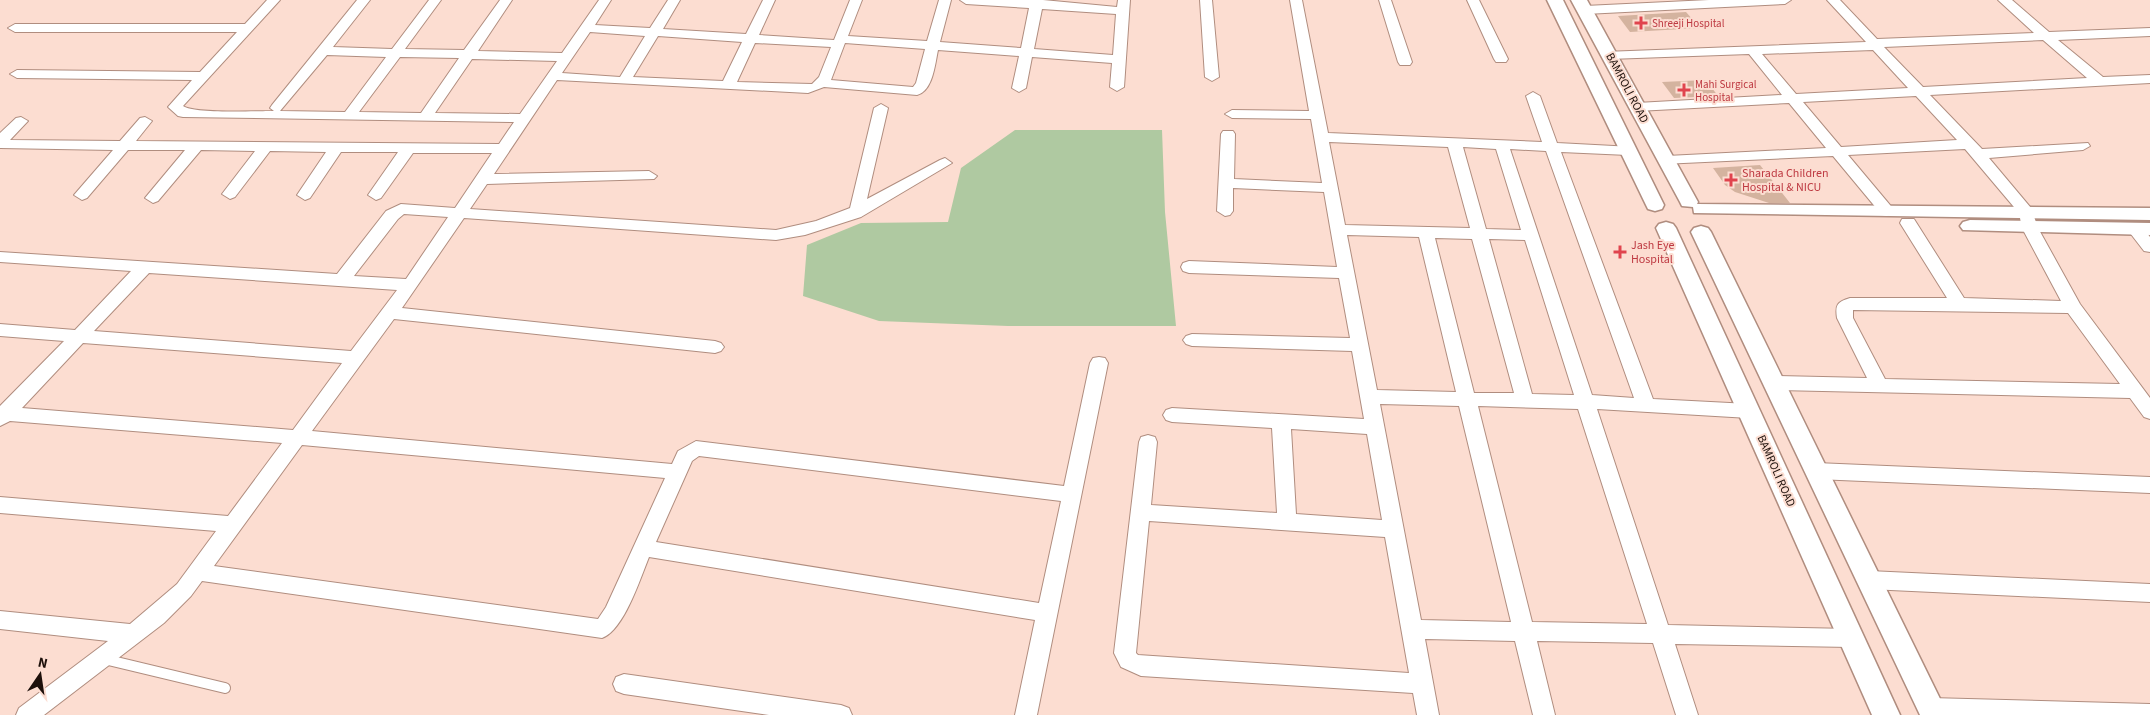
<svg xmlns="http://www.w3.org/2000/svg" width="2150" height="715" viewBox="0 0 2150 715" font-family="'Source Sans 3',sans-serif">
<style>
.green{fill:#afc9a1}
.building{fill:#d4b39f}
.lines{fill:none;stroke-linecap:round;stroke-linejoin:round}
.service-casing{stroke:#b08d7f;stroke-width:12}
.minor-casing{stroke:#b08d7f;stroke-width:2}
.tertiary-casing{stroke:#b08d7f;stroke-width:3}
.service{stroke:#fff;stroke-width:10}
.minor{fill:#fff;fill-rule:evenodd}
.tertiary{fill:#fff;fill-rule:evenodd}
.health-dot{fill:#e0444e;stroke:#fcddd1;stroke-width:2}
.labels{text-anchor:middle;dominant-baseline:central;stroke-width:4;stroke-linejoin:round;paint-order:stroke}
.far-health-label{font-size:11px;fill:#be3a42;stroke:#fcddd1;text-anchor:start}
.street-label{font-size:12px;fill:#1d100b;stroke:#fcddd1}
.health-label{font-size:12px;fill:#be3a42;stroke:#fcddd1;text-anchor:start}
</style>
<rect width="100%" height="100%" fill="#fcddd1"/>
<path class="green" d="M1015,130h147l3,82 11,114h-168l-129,-5 -76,-25 4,-51 54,-22 87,-1 13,-54z"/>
<path class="building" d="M1686,12l14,16 -70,4 -12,-16z
M1706,80l12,16 -44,2 -12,-16z
M1760,165l30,38h-21l-34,-11 -10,-7 -12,-17z"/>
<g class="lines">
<defs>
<path id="service" d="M104,659l121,29"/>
<path id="minor" d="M267,0h13l-97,106c11,8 74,5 91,5l-4,-3 2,-3 85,-105h13l-37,47 59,2 37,-49h12l-36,49 59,1 36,-50h12l-34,51 84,2 37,-53h12l-16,25 55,3 18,-28h12l-17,29 83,5 17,-34h12l-16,35 75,5 16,-40h12l-14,36 79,5 12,-41h12l-11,42 81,6 8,-40 -63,-4 -6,-4h83l74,7 1,-7h12l-6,87 -7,4 -7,-4 2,-24 -80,-6 -6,31 -7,4 -7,-4 7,-32 -81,-6c-3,14 -5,41 -21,45l-93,-8 -16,6 -251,-13 -63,94 155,-3 8,5 -3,3 -167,5 -17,25 306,21 40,-9 34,-13 24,-100 7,-4 7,4 -21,91 73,-39 5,-2 7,5 -91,54 -56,18 -29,5 -312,-22 -62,90 313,33 6,2 3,4 -3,4 -6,2 -321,-34 -82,112 360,33 6,-13 18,-10 368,45 26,-123 3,-5 6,-1 6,1 3,5 -71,352h-22l20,-95 -386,-63c-9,22 -25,73 -47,81l-400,-57 -11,15 -27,27 -120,92h-28l3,-7 89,-67 -108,-12v-18l130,13 47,-40 39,-53 -216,-18v-16l228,19 54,-73 -272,-22 -10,5v-20l64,-65 -64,-5v-12l75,6 56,-59 -131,-9v-10l337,22 49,-63 15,-7 54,4 37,-55h-79l-32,45 -5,2 -8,-5 30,-43h-57l-31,46 -5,2 -8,-5 29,-43 -56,-1 -35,46 -5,2 -8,-5 33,-43 -54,-1 -43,51 -5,2 -8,-5 40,-48h-57l-41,48 -5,2 -8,-5 39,-45 -113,-2v-15l16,-15 5,-1 7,4 -18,19 110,1 20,-23 5,-1 7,4 -16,20 363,3 15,-22 -331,-5 -5,-1 -10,-9 24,-27 -175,-2 -7,-4 7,-4 183,2 37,-40h-222l-7,-4 7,-4h230zM1042,9l74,5 -3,41 -79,-6zM590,32l55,4 -25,41 -58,-4zM658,36l84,6 -19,39 -90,-4zM755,43l76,4 -12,30 -7,7 -75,-2zM845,43l80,6 -9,34 -3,4 -82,-7zM327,55l59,2 -41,55 -65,-1zM400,57l59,1 -38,55 -62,-1zM472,59l85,2 -37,53 -85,-1zM404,214l44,3 -42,62 -52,-3 44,-57zM149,273l248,17 -46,61 -257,-20zM83,343l259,20 -49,67 -271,-22zM302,445l363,33 -59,129 -8,12 -384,-53zM699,456l362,45 -22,102 -383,-61 36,-81z
M1200,0h12l7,77 -7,4 -7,-4z
M1290,0h12l26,133 214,9 -16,-46 7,-4 7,4 17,47 76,4 2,3 -7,5 -67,-3 92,247 96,5 6,2 3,5 -3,5 -6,2 -152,-9 71,216 183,4 8,2 3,7 -3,7 -8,2 -176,-3 23,71h-22l-23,-72 -116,-2 18,74h-22l-18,-74 -90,-2 14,76h-22l-4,-22 -272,-17 -20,-9 -7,-14 25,-211 2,-5 7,-2 7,2 2,5 -6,63 126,8 -5,-85 -100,-6 -6,-2 -3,-5 3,-5 6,-2 192,11 -12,-68 -160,-5 -6,-2 -3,-4 3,-4 6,-2 158,4 -11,-60 -150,-5 -6,-2 -2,-4 2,-4 6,-2 148,6 -13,-75 -91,-4v23l-3,4 -5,1 -8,-5 4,-77 2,-3h10l2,3 -1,45 88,4 -11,-64 -79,-1 -7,-4 7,-4 77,1zM1329,142l119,5 22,81 -125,-3zM1463,147l33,2 25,81 -35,-1zM1510,149l36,2 88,247 -42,-3zM1347,235l72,2 37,155 -79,-2zM1435,238l37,1 42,154h-40zM1489,239l36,1 49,155 -42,-1zM1380,404l79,2 52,216 -90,-2zM1478,406l100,3 69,215 -115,-2zM1291,429l76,5 15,86 -86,-6zM1149,521l236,16 24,136 -271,-18 -2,-2z
M1379,0h12l21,62 -2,3h-10l-2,-3z
M1467,0h12l29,59 -2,3h-10l-2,-3z
M1709,0h82l-6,4 -200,10 -6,-4 6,-4z
M1827,0h13l37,39 157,-6 -36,-33h14l37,32 101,-4v8l-92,4 45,37 47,-2v8l-220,12 52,54 106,-6 2,3 -7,4 -94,8 42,50 7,20 42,76 70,94v21l-6,-2 -14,-19 -356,-8 -6,-2 -3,-5 3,-5 6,-2 93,2 -30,-60c-2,-13 0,-16 13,-20h97l-47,-75 2,-4h12l50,79 97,3 -39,-73 -3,-15 -54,-64 -117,6 47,56 -8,5 -5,-1 -49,-59 -171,8 -2,-3 7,-5 159,-8 -37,-45 -152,8 -7,-4 7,-4 145,-8 -33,-41 -140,5 -5,-1 -2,-3 2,-3 262,-10zM2043,40l44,38 -164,9 -39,-40zM1873,50l35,38 -112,6 -34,-40zM1916,96l41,44 -116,7 -38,-45zM1853,310l215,3 52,71 -235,-5 -32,-61z
M2135,224l6,1 9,12v15l-6,-1 -17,-22 2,-4z
M1816,463l334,14v16l-334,-14 -7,-3 -3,-5 3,-5z
M1869,571l281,13v18l-281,-13 -7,-3 -3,-6 3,-6z
M624,674l217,31 8,3 3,7h-83l-145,-21 -8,-3 -3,-7 3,-7z
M1930,698l220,6v11h-228l-3,-7 3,-7z"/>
<path id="tertiary" d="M1547,0h16l101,205 -2,4 -7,2 -7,-2 -2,-4z
M1571,0h16l111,202 -1,2 453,4v12l-456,-7 -1,-6 -11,-1 -2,-4z
M1970,220l180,3v12l-187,-5 -3,-4 3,-4z
M1666,222l7,2 3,4 224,487h-28l-216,-487 3,-4z
M1701,226l7,2 3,4 237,483h-28l-229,-483 3,-4z"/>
</defs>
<use href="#service" class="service-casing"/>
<use href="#minor" class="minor-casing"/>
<use href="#tertiary" class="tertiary-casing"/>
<use href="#service" class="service"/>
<use href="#minor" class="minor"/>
<use href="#tertiary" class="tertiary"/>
</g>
<g class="health-dot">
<path d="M1638.5 15.5h5v5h5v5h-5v5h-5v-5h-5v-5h5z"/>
<path d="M1681.5 82.5h5v5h5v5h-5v5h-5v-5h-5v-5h5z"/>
<path d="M1728.5 172.5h5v5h5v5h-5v5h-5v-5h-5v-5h5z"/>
<path d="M1617.5 244.5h5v5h5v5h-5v5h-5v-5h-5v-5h5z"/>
</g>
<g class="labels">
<g class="far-health-label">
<text x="1652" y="23">Shreeji Hospital</text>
<text x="1695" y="84">Mahi Surgical<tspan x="1695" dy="13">Hospital</tspan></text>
</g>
<g class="street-label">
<text transform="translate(1627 88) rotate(62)">BAMROLI ROAD</text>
<text transform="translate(1776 471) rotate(66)">BAMROLI ROAD</text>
</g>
<g class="health-label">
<text x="1742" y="173">Sharada Children<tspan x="1742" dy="14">Hospital &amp; NICU</tspan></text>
<text x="1631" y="245">Jash Eye<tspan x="1631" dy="14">Hospital</tspan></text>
</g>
</g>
<g transform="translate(40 675) rotate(13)" stroke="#fcddd1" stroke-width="4" paint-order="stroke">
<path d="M0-4L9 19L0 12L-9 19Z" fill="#1d100b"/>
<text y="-8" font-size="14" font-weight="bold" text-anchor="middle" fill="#1d100b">N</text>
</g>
</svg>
